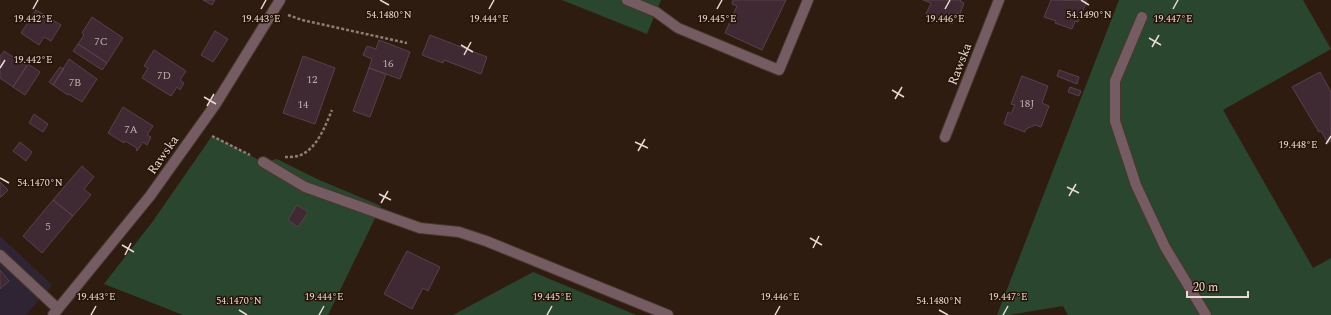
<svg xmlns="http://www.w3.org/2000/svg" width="1331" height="315" viewBox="0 0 1331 315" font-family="Spectral,serif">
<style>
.education{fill:#2f2433}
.green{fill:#2b462f}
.building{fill:#3f2933;stroke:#58414b}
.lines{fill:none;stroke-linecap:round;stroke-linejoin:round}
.minor-casing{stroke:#49372c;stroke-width:12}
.path{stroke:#8d7d74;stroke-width:2.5;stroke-dasharray:3 2;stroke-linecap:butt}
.minor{stroke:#745c62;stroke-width:10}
.ticks{fill:none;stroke:#e7dad3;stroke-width:1.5}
.labels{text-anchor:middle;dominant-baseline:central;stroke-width:3;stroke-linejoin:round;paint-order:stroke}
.number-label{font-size:11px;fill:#bdaeab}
.street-label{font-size:13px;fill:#e7dad3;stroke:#251308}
.ticks-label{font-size:10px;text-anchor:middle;fill:#e7dad3;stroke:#251308;stroke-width:3;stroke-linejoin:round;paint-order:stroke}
</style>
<rect width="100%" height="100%" fill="#2f1c11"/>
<path class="education" d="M0,236l52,49 -26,30h-26z"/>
<path class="green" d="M562,0h99l-14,34z
M1119,0h184l28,49 -108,61 90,158 18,-10v57h-263l-5,-9 -54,9h-12z
M212,136l51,26 14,-3 40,20 64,27 -53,109h-145l-79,-31 49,-63z
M533,272l103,43h-183z"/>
<path class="building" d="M203,0h12l-3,5z
M733,0h53l-24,50 -37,-17 12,-27 -5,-2z
M923,0h38l-1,1 4,2 -4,11 -3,-1 -5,11 -26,-10 5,-11z
M1051,0l36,1 -9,21 -3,-1 -3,8 -17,-6 1,-2 -12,-4z
M36,10l25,15 -10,16 -7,-4 -5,8 -18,-12z
M92,17l31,21 -16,25 -29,-19 6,-9 -2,-2z
M215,31l13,8 -15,23 -12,-7z
M430,35l57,22 -6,17 -37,-14 -1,3 -21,-8z
M379,40l31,12 -10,27 -31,-11 3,-9 -9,-4 4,-9 9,3z
M78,44l29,19 -5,7 -29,-19z
M154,50l32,21 -6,9 4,3 -4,7 -3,-3 -6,9 -29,-18 6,-10 -4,-2z
M4,51l23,15 -14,21 -13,-9v-22z
M303,56l32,12 -20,56 -32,-11z
M69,59l28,20 -15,23 -13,-8 -1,1 -15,-10z
M28,64l12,8 -15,23 -12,-8z
M60,67l4,2 -11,16 -4,-3z
M369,68l17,6 -16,43 -17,-6z
M1059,70l20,7 -2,7 -20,-8z
M1320,72l11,20v49l-3,2 -7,-12 -2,1 -27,-45z
M1022,76l26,10 -6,17 7,3 -8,21 -6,-2 -9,4 -1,3 -21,-8 4,-12 3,2 4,-9 -4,-1z
M1070,87l11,4 -2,5 -11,-4z
M123,107l30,19 -6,9 4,2 -4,8 -4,-3 -6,9 -1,-1 1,-2 -12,-7 -1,2 -16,-10z
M34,114l14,10 -5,8 -14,-9z
M20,142l12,10 -6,9 -13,-10z
M82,166l12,11 -10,12 7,6 -18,21 -20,-16z
M0,182l8,8 -7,7h-1z
M53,200l20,16 -31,37 -19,-17z
M297,205l11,7 -10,15 -10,-7z
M407,251l33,16 -12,24 -5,-3 -11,21 -28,-15z
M0,270l9,11 -9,8z"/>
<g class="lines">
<defs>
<path id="minor" d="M627,0l29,12 22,16 101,42 29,-70
M1142,17l-27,64v40l21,64 29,62 41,68
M945,137l54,-137
M263,162l42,25 115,41 39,4 27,9 182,74
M0,255l58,54
M53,315l97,-119 65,-91 65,-105"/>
</defs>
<use href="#minor" class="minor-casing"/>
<path class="path" d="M288,15l14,5 105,23
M212,136l38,19
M285,157c4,0 9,0 13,-1 19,-6 27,-30 34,-46"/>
<use href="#minor" class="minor"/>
</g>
<path class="ticks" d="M380,0l9,5M1081,0l8,5M33,9l5,-9M261,9l5,-9M489,9l5,-9M717,9l5,-9M945,9l5,-9M1173,9l5,-9M1149,38l12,7M461,45l12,7M1152,47l7,-12M464,55l7,-13M0,68l5,-8M892,90l12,7M204,97l12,7M895,99l7,-12M207,106l7,-12M635,142l13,6M1326,144l5,-8M638,151l7,-12M0,178l9,5M1067,187l12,6M379,194l12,6M1069,196l7,-12M381,203l7,-12M810,238l12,7M122,245l12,7M813,248l6,-12M125,255l6,-12M239,310l8,5M939,310l9,5M91,315l5,-9M319,315l5,-9M547,315l5,-9M775,315l5,-9M1003,315l5,-9"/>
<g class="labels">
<g class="number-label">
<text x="101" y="41">7C</text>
<text x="388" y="63">16</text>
<text x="164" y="75">7D</text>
<text x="312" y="79">12</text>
<text x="75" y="82">7B</text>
<text x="1027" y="103">18J</text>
<text x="303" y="104">14</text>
<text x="131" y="129">7A</text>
<text x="48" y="226">5</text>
</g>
<g class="street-label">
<text transform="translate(960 64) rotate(-69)">Rawska</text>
<text transform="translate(163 155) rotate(-55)">Rawska</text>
</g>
</g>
<g class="ticks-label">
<text x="389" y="18">54.1480°N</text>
<text x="1089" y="18">54.1490°N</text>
<text x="33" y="22">19.442°E</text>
<text x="261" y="22">19.443°E</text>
<text x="489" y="22">19.444°E</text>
<text x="717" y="22">19.445°E</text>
<text x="945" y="22">19.446°E</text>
<text x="1173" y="22">19.447°E</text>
<text x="33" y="63">19.442°E</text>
<text x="1298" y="148">19.448°E</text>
<text x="40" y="186">54.1470°N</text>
<text x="96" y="300">19.443°E</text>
<text x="324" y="300">19.444°E</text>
<text x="552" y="300">19.445°E</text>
<text x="780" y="300">19.446°E</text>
<text x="1008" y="300">19.447°E</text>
<text x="239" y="304">54.1470°N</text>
<text x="939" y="304">54.1480°N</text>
</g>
<path d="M1187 291v6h61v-6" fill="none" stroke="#e7dad3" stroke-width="2"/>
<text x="1193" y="291" font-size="12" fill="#e7dad3" stroke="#251308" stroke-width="3" paint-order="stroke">20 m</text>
</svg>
